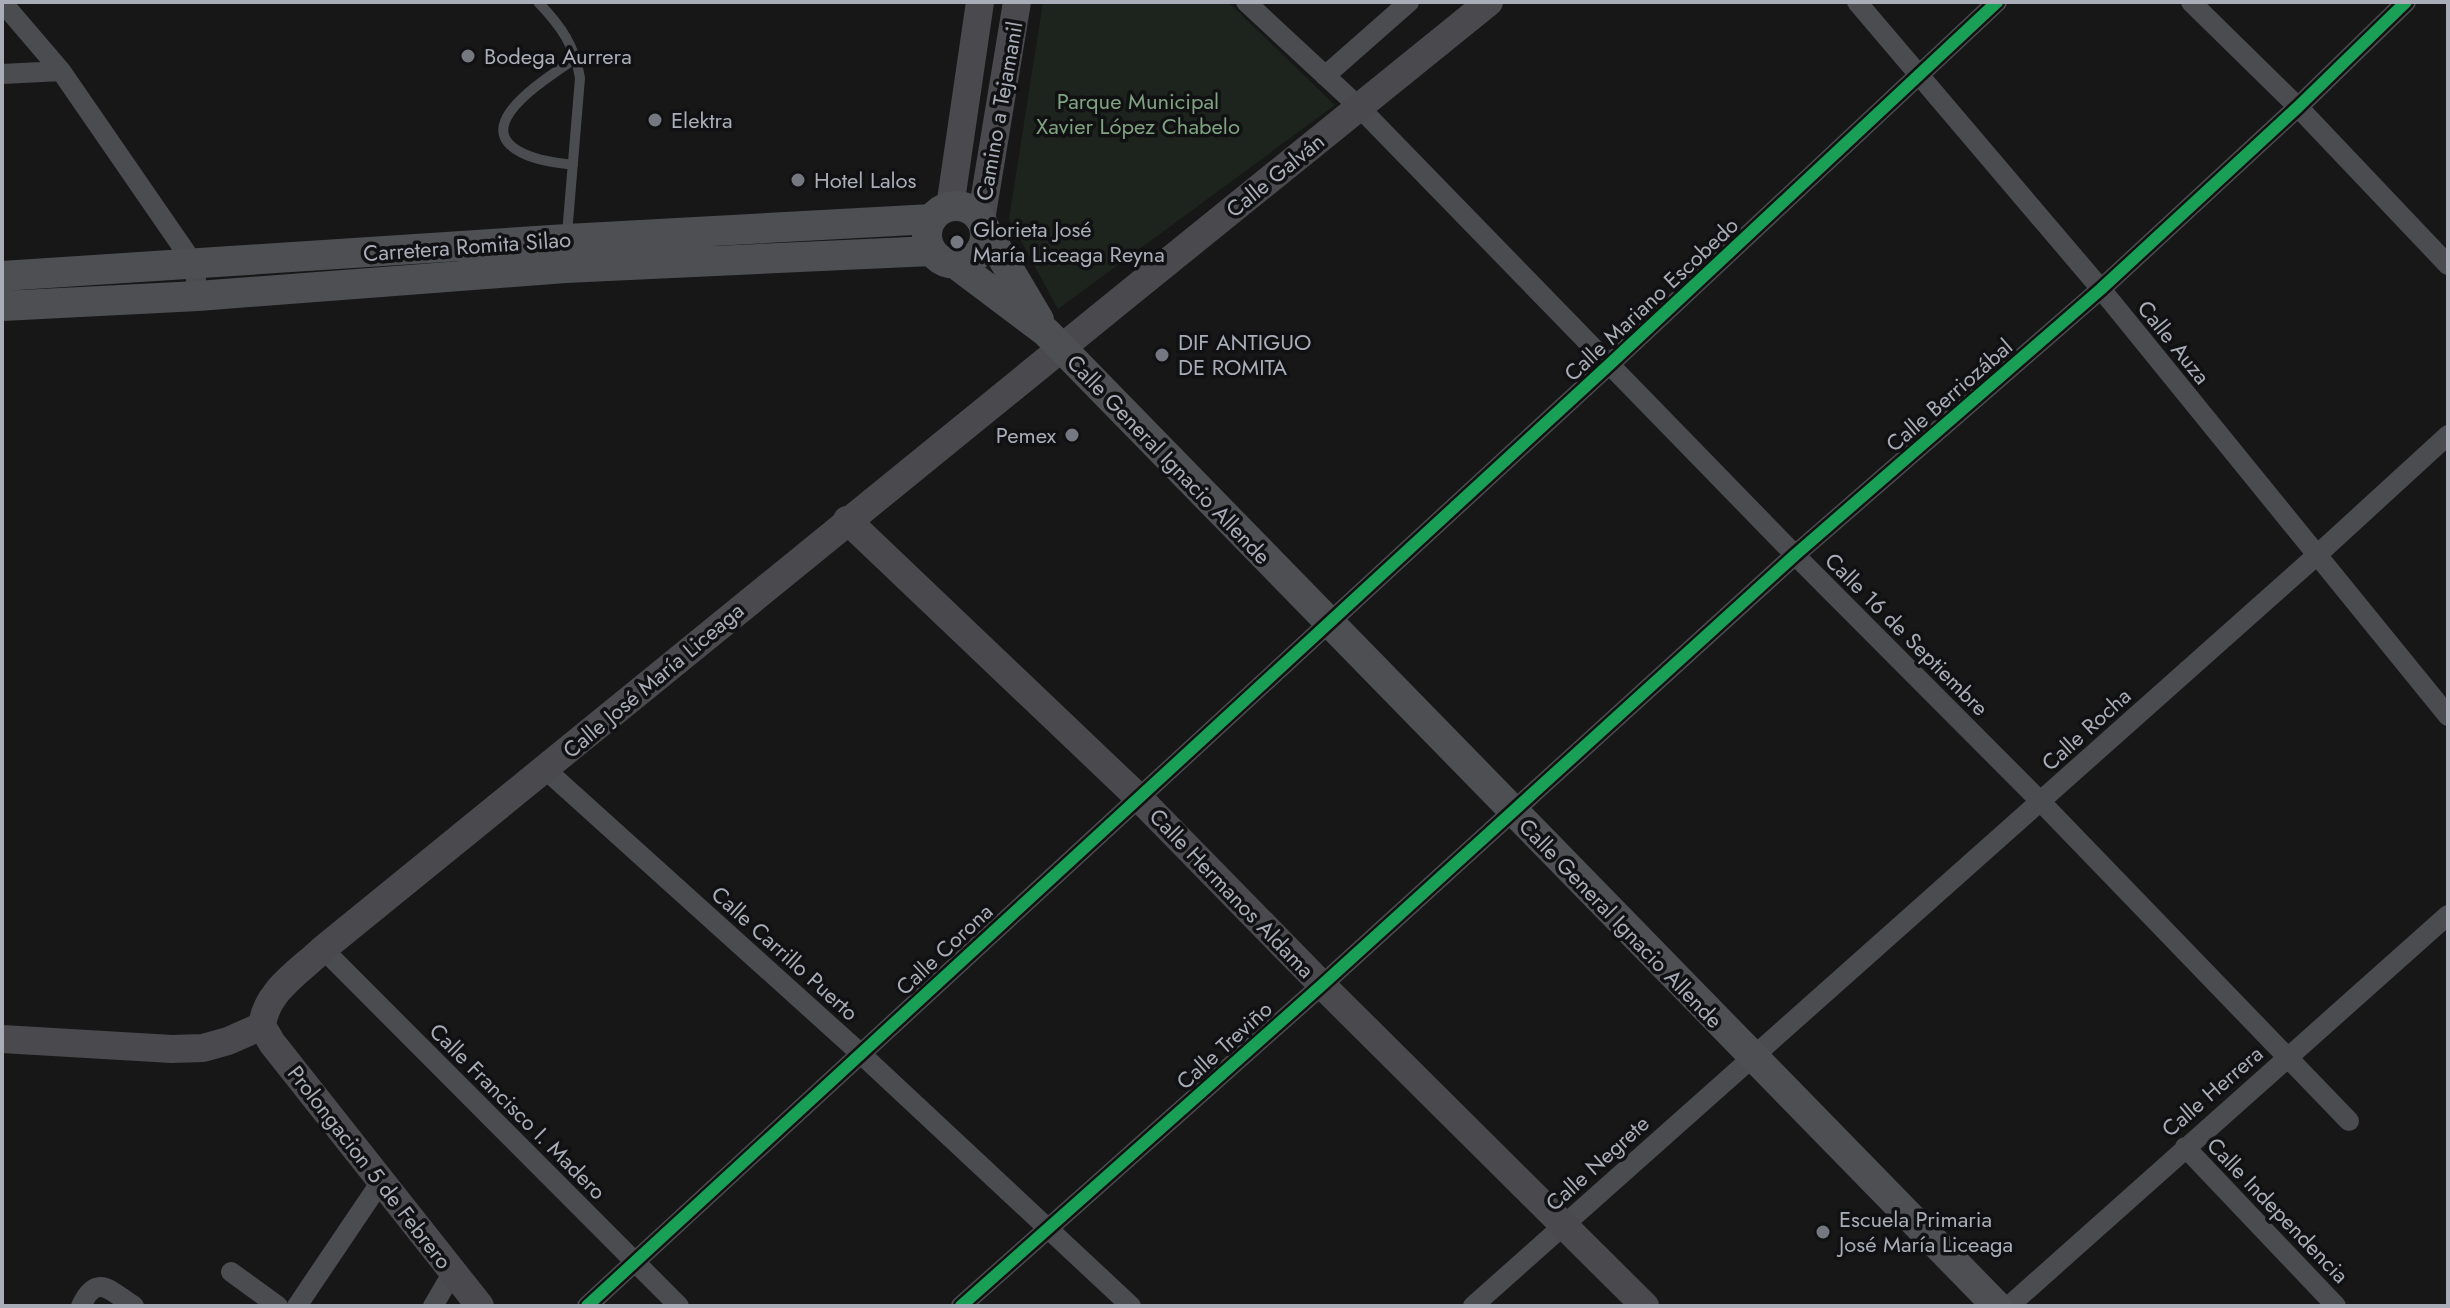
<svg xmlns="http://www.w3.org/2000/svg" width="2450" height="1308" viewBox="0 0 2450 1308" font-family="Jost,sans-serif">
<style>
.green{fill:#1d241e}
.lines{fill:none;stroke-linecap:round;stroke-linejoin:round}
.lane{stroke:#4b4c50;stroke-width:10}
.street{stroke:#4b4c50;stroke-width:20}
.secondary{stroke:#4a4a4e;stroke-width:28}
.primary{stroke:#4d4f52;stroke-width:30}
.cycleway-casing{stroke:#111113;stroke-width:17}
.cycleway{stroke:#1a9f57;stroke-width:12}
.poi-dot{fill:#757880;stroke:#111113;stroke-width:3}
.labels{text-anchor:middle;dominant-baseline:central;stroke-width:7;stroke-linejoin:round;paint-order:stroke}
.poi-label{font-size:22px;fill:#a8adb8;stroke:#111113;text-anchor:start}
.park-label{font-size:22px;fill:#7fa381;stroke:#111113}
.street-label{font-size:22px;fill:#a8adb8;stroke:#111113}
</style>
<rect width="100%" height="100%" fill="#171717"/>
<path class="green" d="M1043,2h185l107,103 -277,204 -49,-90z"/>
<g class="lines">
<path class="lane" d="M538,2c23,24 37,44 42,76l-13,156
M573,165c-13,-2 -26,-3 -38,-7 -80,-26 13,-80 42,-101"/>
<path class="street" d="M2,2l59,69 133,193 4,32
M1246,2l113,105 436,448 245,246 309,320
M1857,2l244,287 347,427
M2191,2l107,105 150,158
M2,74l59,-3
M1325,76l84,-74
M545,769l315,284 271,253
M323,949l356,357
M2185,1147l151,159
M231,1272l47,34
M81,1306c16,-34 29,-15 53,0
M297,1306l85,-126
M433,1306l20,-34
M587,1306l1023,-942 387,-362
M961,1306l361,-321 473,-430 306,-266 197,-182 108,-105
M1473,1306l843,-750 132,-121
M2009,1306l439,-391"/>
<path class="secondary" d="M950,207l30,-205
M981,220l36,-218
M847,520l292,278 183,187 323,321
M262,1026c4,-35 37,-54 61,-77 389,-316 776,-633 1166,-947
M262,1026l10,17 208,263
M2,1039l170,10 31,-1 25,-7 34,-15"/>
<path class="primary" d="M927 235a29 29 0 1 1 58 0a29 29 0 1 1-58 0Z
M984,227l55,93
M957,265l89,67 951,974
M2,276l565,-37 365,-20
M2,306l196,-10 367,-28 366,-17"/>
<defs>
<path id="cycleway" d="M587,1306l1023,-942 387,-362
M961,1306l361,-321 473,-430 306,-266 197,-182 108,-105"/>
</defs>
<use href="#cycleway" class="cycleway-casing"/>
<use href="#cycleway" class="cycleway"/>
</g>
<g class="poi-dot">
<circle cx="468" cy="56" r="8"/>
<circle cx="655" cy="120" r="8"/>
<circle cx="798" cy="180" r="8"/>
<circle cx="957" cy="242" r="8"/>
<circle cx="1162" cy="355" r="8"/>
<circle cx="1072" cy="435" r="8"/>
<circle cx="1823" cy="1232" r="8"/>
</g>
<g class="labels">
<g class="poi-label">
<text x="484" y="56">Bodega Aurrera</text>
<text x="671" y="120">Elektra</text>
<text x="814" y="180">Hotel Lalos</text>
<text x="973" y="229">Glorieta José<tspan x="973" dy="25">María Liceaga Reyna</tspan></text>
<text x="1178" y="342">DIF ANTIGUO<tspan x="1178" dy="25">DE ROMITA</tspan></text>
<text x="1056" y="435" text-anchor="end">Pemex</text>
<text x="1839" y="1219">Escuela Primaria<tspan x="1839" dy="25">José María Liceaga</tspan></text>
</g>
<g class="park-label">
<text x="1138" y="101">Parque Municipal<tspan x="1138" dy="25">Xavier López Chabelo</tspan></text>
</g>
<g class="street-label">
<text transform="translate(999 111) rotate(-80)">Camino a Tejamanil</text>
<text transform="translate(1275 175) rotate(-39)">Calle Galván</text>
<text transform="translate(467 246) rotate(-4)">Carretera Romita Silao</text>
<text transform="translate(1651 299) rotate(-43)">Calle Mariano Escobedo</text>
<text transform="translate(2174 342) rotate(51)">Calle Auza</text>
<text transform="translate(1949 395) rotate(-41)">Calle Berriozábal</text>
<text transform="translate(1169 459) rotate(46)">Calle General Ignacio Allende</text>
<text transform="translate(1907 634) rotate(45)">Calle 16 de Septiembre</text>
<text transform="translate(653 680) rotate(-40)">Calle José María Liceaga</text>
<text transform="translate(2086 729) rotate(-42)">Calle Rocha</text>
<text transform="translate(1232 893) rotate(46)">Calle Hermanos Aldama</text>
<text transform="translate(1621 923) rotate(46)">Calle General Ignacio Allende</text>
<text transform="translate(944 949) rotate(-43)">Calle Corona</text>
<text transform="translate(785 953) rotate(42)">Calle Carrillo Puerto</text>
<text transform="translate(1224 1045) rotate(-42)">Calle Treviño</text>
<text transform="translate(2212 1091) rotate(-41)">Calle Herrera</text>
<text transform="translate(518 1111) rotate(45)">Calle Francisco I. Madero</text>
<text transform="translate(1597 1163) rotate(-42)">Calle Negrete</text>
<text transform="translate(370 1167) rotate(52)">Prolongacion 5 de Febrero</text>
<text transform="translate(2278 1210) rotate(46)">Calle Independencia</text>
</g>
</g>
<rect width="2450" height="1308" fill="none" stroke="#a8adb8" stroke-width="8"/>
</svg>
